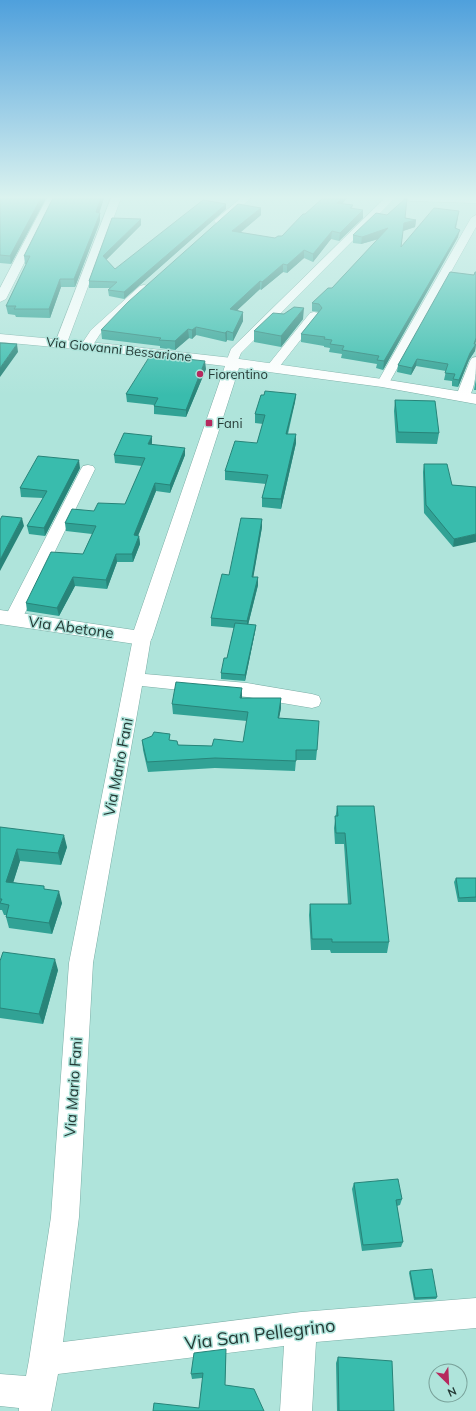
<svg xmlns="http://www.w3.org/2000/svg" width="476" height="1411" viewBox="0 0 476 1411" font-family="Mulish,sans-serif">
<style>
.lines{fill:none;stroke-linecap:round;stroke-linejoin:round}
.minor-casing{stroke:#7baea6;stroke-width:1}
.tertiary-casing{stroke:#7baea6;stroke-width:1}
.secondary-casing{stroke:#7baea6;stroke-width:1}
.minor{fill:#fff;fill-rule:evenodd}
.tertiary{fill:#fff;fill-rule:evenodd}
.secondary{fill:#ffeef1;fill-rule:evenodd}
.wall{fill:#31a295}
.shaded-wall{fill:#288479}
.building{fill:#39bcad;stroke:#288479}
.poi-dot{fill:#b6295e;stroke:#afe4db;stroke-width:1.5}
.labels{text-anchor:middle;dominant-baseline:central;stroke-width:3;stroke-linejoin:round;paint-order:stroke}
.far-street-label{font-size:13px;fill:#253a36;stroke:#afe4db}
.far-poi-label{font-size:13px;fill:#253a36;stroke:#afe4db;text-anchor:start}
.street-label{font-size:15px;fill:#253a36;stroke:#afe4db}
.near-street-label{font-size:18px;fill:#253a36;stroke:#afe4db}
</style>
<rect width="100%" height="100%" fill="#afe4db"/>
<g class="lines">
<defs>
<path id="minor" d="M47,198h10l-51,101 -6,3v-14z
M111,198h10l-54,145 -2,3h-8l-2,-3z
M241,198h10l-29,25h-6l-2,-2 2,-2z
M385,198h10l-154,155 -5,12h-8l-2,-3 5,-13z
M476,215v12l-87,156 -1,3h-10l-1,-3 94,-165z
M144,285l4,1 1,2 -1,2 -48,44 -9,14h-8l-2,-3 10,-15 49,-44z
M314,312l4,1 2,2 -44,56h-8l-2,-3 2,-3 42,-52z
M476,357c0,15 0,29 -8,42h-10l-2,-3 14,-35 2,-3z
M88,465l5,1 2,3 -73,150 -3,4 -6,2 -6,-2 -3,-4 77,-150 2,-3z
M142,632l6,2 3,4 -6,36 102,9 65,11 7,2 2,5 -2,5 -7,2 -65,-11 -105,-11 -49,277 -14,254 -16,125 238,-30 175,-14v30l-160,14 -4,69h-32l4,-65 -226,28 -7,37h-32v-3l-19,-2v-32l26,2 3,-16 22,-143 18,-254 64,-325 3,-4z"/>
<path id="tertiary" d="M405,198h71v5l-66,-2z
M0,334l108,10 124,14 150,21 94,15v10l-94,-17 -143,-19 -87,270 -3,5 -7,2 -142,-21v-14l134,20 91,-264 -117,-14 -108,-10z"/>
<path id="secondary" d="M469,198h7v3l-6,-1z"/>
</defs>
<use href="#minor" class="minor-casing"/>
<use href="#tertiary" class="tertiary-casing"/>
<use href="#secondary" class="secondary-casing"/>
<use href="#minor" class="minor"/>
<use href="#tertiary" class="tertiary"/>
<use href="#secondary" class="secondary"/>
</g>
<path class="wall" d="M0,198h46l-35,66 -11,-1z
M53,198h51l-5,15 1,7 -1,4 -24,63h-14l-11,31 -34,-1 -1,-2 -7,-1 -2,-8 20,-42h-1l-1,-8z
M342,204l11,1 -1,3 11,10 -24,23 -8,-2 -18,23 -9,-4 -17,15 -4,-1 -22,18 -1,-1 -23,21 6,2v9l-10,20 -6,-1 -1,2 -30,-7 -4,4 -3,-1 -14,12 -15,-2v-2l-58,-7 -1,-9 160,-122v7l-21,18 35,5 7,-2 23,-22z
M226,209l-102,90 -15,-3 -1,-6 2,-2h-21v-7l23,-63 29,7 -35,35 9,9z
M405,218l11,2 -1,7 -12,4 -2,16 57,-29 -2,10 2,9 -75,133 -7,-2 1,-4 -36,-6 1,-4 -13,-2 1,-4 -6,-1v-1l-23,-4v-8l18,-22 -7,-1v-8l20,-15 47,-49 -18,5 -8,-1v-8z
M476,272v69l-1,3h1l-1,7 -6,9 -11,27 -6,-1v-5l-8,-1 2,-9 -30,-5 -5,9 -14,-3 1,-7z
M284,314l19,5 -22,28 -27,-5v-11z
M206,369l-20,48 -32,-3v-9l-27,-3 -1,-8z
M476,379v11h-2z
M296,394l-1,8 -7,32 8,9 -15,66 -19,-2v-9l4,-14 -41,-4v-9l32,-28 6,-19 -8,-1v-9l9,-19z
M395,400l44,33 -2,11 -41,-1 -2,-32z
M152,443v1l33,11 -15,38 -14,-2 -18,45h1l1,8 -7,18h-16l-10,27 -32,-3 -16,30 -32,-5 -1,-8 57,-49 9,-20 -26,-3 -1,-8 29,-12 31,-7 17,-38 -27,-3 -1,-8z
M424,464l28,21 24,2 -23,60 -29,-34 -1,-41z
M80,468l-35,68 -16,-2 -2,-8 16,-28 -22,-1 -1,-9z
M262,527l-9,50h5v8l-10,40h8l-1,7 -10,49 -24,-2v-6l6,-15 7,-30 -23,-2v-8l18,-43z
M242,698h39v10l-2,10 38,32 -1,10h-20l-1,11 -80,-3 -67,4 -5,-22 -1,-10h29l7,5 34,1 31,-4 4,-21 -74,-7 -1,-10z
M337,806l52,136 -2,11h-56l-1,-3h-19l-2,-35 1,-11h38l-4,-60h-9l-1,-16z
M0,827l67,20 -6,18 -41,-4 -7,21 32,7 17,14 -10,31 -43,-6 -3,-11v-2h-2l-2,-5h-2z
M456,878h20v24h-18l-4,-20z
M0,961l58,9 -15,54 -43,-6z
M354,1183l48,16 -2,6 -3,1 6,36 -2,5 -39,4 -10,-62z
M410,1271l27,26 -1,2 -22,1 -5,-27z
M226,1355l-1,30 -23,-7 -10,1 -1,-5z
M338,1357l56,54h-57l-1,-48z"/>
<path class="shaded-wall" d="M41,198h5l-35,66 -1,-8z
M101,198h3l-7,22 -1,-8z
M342,198h5l-10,12v-7z
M226,204v5l-102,90v-7z
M261,208v7l-29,24v-8z
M363,210v8l-24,23 1,-8z
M100,213v7l-1,4 -24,63 -1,-8z
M141,219v6l-37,37 -1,-6z
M416,220l-1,7 -12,4 1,-8z
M388,228v8l-27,8 1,-7z
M460,230l-2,7 -75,133 1,-9z
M332,231l-1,8 -18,23v-8z
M304,250v8l-17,15v-8z
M283,264v8l-22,18 1,-8z
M60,279l1,8 -11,31 -1,-9z
M260,281v8l-30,28v-8z
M304,308l-1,11 -22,28v-11z
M243,312v9l-10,20v-8z
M196,327v8l-4,4v-9z
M188,329l1,9 -14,12v-9z
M227,331v9l-1,2 -1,-9z
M476,338v3l-2,6 2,-3 -1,7 -6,9 -11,27 1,-7z
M17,344l1,8 -18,25v-9z
M163,353l1,7 -5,-4z
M417,359l-1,7 -5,9 1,-7z
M205,361l1,8 -20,48v-7z
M296,394l-1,8 -10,40 1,-8z
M296,434v9l-15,66v-10z
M152,436v7l-4,9v-8z
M185,448v7l-15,38v-8z
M79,460l1,8 -35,68 -1,-8z
M155,483l1,8 -21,52 -1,-8z
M22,518l2,8 -24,45v-11z
M262,519v8l-10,58v-8z
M476,534v8l-23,5 1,-8z
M139,536l1,8 -7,18 -1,-8z
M116,554l1,8 -10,27 -1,-9z
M73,577l2,9 -16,30 -2,-8z
M258,577v8l-11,44v-8z
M256,625l-1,7 -10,49v-6z
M242,688v10h-2z
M281,698v10l-4,20 1,-10z
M64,835l3,12 -6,18 -3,-12z
M17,849l3,12 -10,32 -4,-11z
M59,891l3,12 -10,31 -3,-11z
M55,959l3,11 -15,54 -4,-10z"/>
<path class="building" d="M0,198h41l-31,58 -10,-1z
M53,198h48l-5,14 4,1 -1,3 -25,63h-14l-11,30h-35l2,-3h-10l24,-50h-6z
M323,198h19l-5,5 16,2 -3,3 13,2 -23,23 -8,-2 -19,23 -9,-4 -17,15 -4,-1 -21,18 -2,-1 -30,28 13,3 -10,21 -6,-2 -2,2 -29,-6 -4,3 -4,-1 -13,12 -16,-1 2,-2 -60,-8 27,-28 110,-98 23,4 -29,23 43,7 3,-2h4l21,-22h2z
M406,198h1l-2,20 11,2 -12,3 -3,24 33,-39 25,3 -4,17 5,2 -76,131 -7,-1 2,-4 -37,-6 2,-4 -14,-2 2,-4 -8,-1 1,-2 -24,-3 21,-26 -3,-4 -7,-1 16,-15h4l56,-60 -26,9 -9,-2 23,-22 11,2z
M203,200l23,4 -102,88 -16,-2 9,-8 -28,-1 23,-63 29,1 -38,37 12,13z
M450,272l24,3 1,-3h1v66l-2,6h2l-6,9 -11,27 -6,-1 2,-5 -10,-1 3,-9 -31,-5 -5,9 -14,-3z
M294,307l10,1 -23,28 -27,-5 19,-18 11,1z
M0,343l17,1 -17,24z
M153,351l10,2 -4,3 46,5 -19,49 -32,-4 4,-8 -32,-4z
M265,391l31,3 -10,40h10l-15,65 -19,-1 6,-23 -43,-4 10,-30 22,2 8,-28 -10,-1 6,-19h3z
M395,400l40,1 4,32 -41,-1z
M124,433l28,3 -4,8 37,4 -15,37 -15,-2 -21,52 5,1 -7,18h-16l-10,26 -33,-3 -16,31 -31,-5 25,-51 32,2 13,-28 -31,-3 7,-14 22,2 4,-8 27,1 20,-46 -31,-3z
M38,456l41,4 -35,68 -17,-2 20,-35 -27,-3z
M424,464h23l5,21 24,2v47l-22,5 -28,-34z
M2,516l20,2 -22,42v-40z
M241,518l21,1 -10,58h6l-11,44 -36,-3 11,-44 7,1z
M235,623l21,2 -11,50 -24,-2 3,-15h3z
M176,682l66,6 -2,10h41l-3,20 41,3 -2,29h-21v11l-81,-3 -68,4 -5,-22 10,-4 2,-4 16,2 -1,6 8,1 1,4 34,1 2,-7 29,3 5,-30 -76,-8z
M337,806h37l15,136h-57v-3h-20l-2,-35h41l-6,-71h-9l-1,-17h3z
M0,827l64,8 -6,18 -41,-4 -11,33 38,4v3l15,2 -10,32 -43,-6 3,-12 -9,-2 2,-4h-2z
M456,878h20v19l-17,1z
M3,952l52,7 -16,55 -39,-6v-47z
M398,1179l4,20 -6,1 7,42 -40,3 -9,-62z
M432,1269l5,28 -22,1 -5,-27z
M226,1349l-1,36 29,4 10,22h-111l1,-8 45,5 4,-35 -12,1 3,-21z
M338,1357l54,4 2,50h-55z"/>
<linearGradient id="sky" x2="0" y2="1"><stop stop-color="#4fa0dc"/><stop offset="0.5" stop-color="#dbf3ef"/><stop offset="1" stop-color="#dbf3ef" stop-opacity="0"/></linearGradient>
<rect width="476" height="395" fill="url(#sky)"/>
<g class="poi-dot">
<circle cx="200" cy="374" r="4"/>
<rect x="205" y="419" width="8" height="8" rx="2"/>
</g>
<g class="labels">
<g class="far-street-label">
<text transform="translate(119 349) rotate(6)">Via Giovanni Bessarione</text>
</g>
<g class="far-poi-label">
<text x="208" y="374">Fiorentino</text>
<text x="217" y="423">Fani</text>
</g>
<g class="street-label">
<text transform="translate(71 627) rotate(8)">Via Abetone</text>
<text transform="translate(118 767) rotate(-79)">Via Mario Fani</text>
<text transform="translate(73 1087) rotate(-86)">Via Mario Fani</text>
</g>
<g class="near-street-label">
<text transform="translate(260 1334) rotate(-7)">Via San Pellegrino</text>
</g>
</g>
<g transform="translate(448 1383) rotate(156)"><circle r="19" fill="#afe4db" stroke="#78a099"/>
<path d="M0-3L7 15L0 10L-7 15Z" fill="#b6295e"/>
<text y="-6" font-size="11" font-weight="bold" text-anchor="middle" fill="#253a36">N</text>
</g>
</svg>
